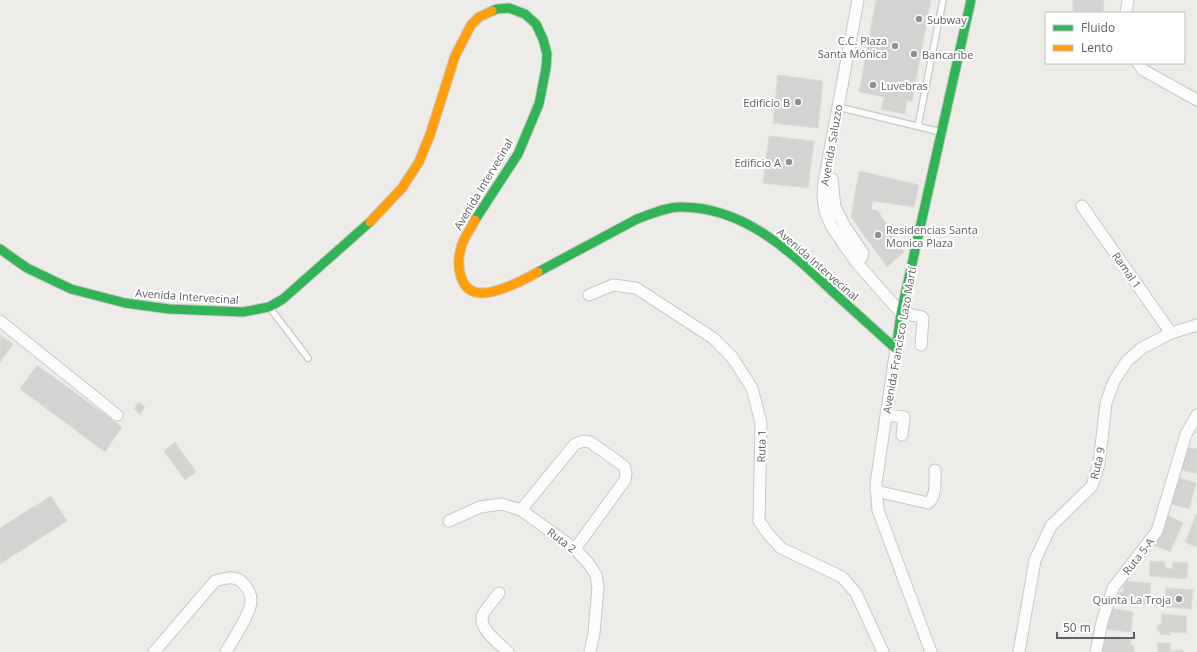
<svg xmlns="http://www.w3.org/2000/svg" width="1197" height="652" viewBox="0 0 1197 652" font-family="'Open Sans',sans-serif">
<style>
.building{fill:#d3d3d1;stroke:#dcdbd7}
.lines{fill:none;stroke-linecap:round;stroke-linejoin:round}
.lane-casing{stroke:#c9c8c8;stroke-width:8}
.street-casing{stroke:#c9c8c8;stroke-width:13}
.fast-casing{stroke:#c9c9ca;stroke-width:11}
.slow-casing{stroke:#c9c9ca;stroke-width:11}
.lane{stroke:#fcfcfc;stroke-width:5.5}
.street{stroke:#fcfcfc;stroke-width:11}
.fast{stroke:#30b455;stroke-width:9}
.slow{stroke:#ff9f0a;stroke-width:9}
.poi-dot{fill:#8f9193;stroke:#fff;stroke-width:1.5}
.labels{text-anchor:middle;dominant-baseline:central;stroke-width:4;stroke-linejoin:round;paint-order:stroke}
.poi-label{font-size:11px;fill:#5d6065;stroke:#fff;text-anchor:start}
.street-label{font-size:11px;fill:#5d6065;stroke:#fff}
</style>
<rect width="100%" height="100%" fill="#edece8"/>
<path class="building" d="M876,0h55l-19,101h-5l-2,13 -24,-5 3,-12 -25,-5z
M1073,0h31l-1,13h-30z
M778,75l45,6 -5,47 -45,-5z
M769,136l45,5 -6,47 -45,-5z
M859,171l60,14 -5,22 -41,-6 -2,8 7,2 26,41 -17,15 -36,-50z
M0,335l13,9 -13,18z
M37,365l85,62 -17,25 -85,-63z
M139,402l6,5 -5,7 -6,-5z
M175,442l21,30 -11,8 -21,-29z
M1185,447l12,2v24l-18,-3z
M1176,477l20,6 -7,26 -21,-6z
M51,496l16,25 -67,43v-36z
M1197,513v34l-12,-5z
M1167,515l16,8 -13,29 -16,-7z
M1150,561l15,1v6l8,1v-7l15,1 -1,16 -38,-3z
M1124,581l27,2 -1,14h8v9l-46,-3 1,-11 10,1z
M1166,588l27,2 -2,19 -27,-2z
M1108,608l25,4 -2,20 -26,-3z
M1162,614l25,2 -1,17 -16,-1v3l-10,-1v-3h-3l1,-6h3z
M1102,638l29,1 -1,6h4v7h-33z
M1157,643h13v8l13,-1v2h-25z"/>
<g class="lines">
<defs>
<path id="lane" d="M838,107l103,25
M918,126l25,-126
M270,308l38,50"/>
<path id="street" d="M858,0l-34,182 -1,14 2,15 7,16 24,35 45,51 21,4 1,2 -2,26
M1126,13l2,-13
M1138,63l5,7 54,30
M832,179l3,28 9,18 19,28 -1,4 -6,5
M1082,206l89,127
M589,295l24,-10 23,3 77,50 19,19 20,31 9,35 -2,98 10,14 12,13 61,29 14,16 27,59
M0,321l117,94
M896,349l-20,134 2,27 53,142
M886,415l18,2 -2,18
M876,491l52,12c9,-7 7,-23 7,-33
M521,510l54,-66c5,-2 10,-4 15,-2l34,24 2,7 -1,7 -50,69
M449,521l31,-14 22,-3 19,6 54,39 14,15 7,11 2,13 -4,45 -4,19
M499,593c-5,7 -12,14 -16,21 -6,14 16,29 25,38
M154,652l61,-71c10,-3 20,-6 28,2 4,4 8,11 8,17 1,12 -19,41 -25,52
M1019,652l16,-92 16,-34 41,-40 7,-22 7,-61 8,-22 13,-20 15,-13 29,-15 26,-8
M1096,652l6,-30 11,-34 44,-57 29,-97 11,-19"/>
<path id="fast" d="M475,220l43,-66 21,-50 7,-36 1,-14 -4,-15 -7,-15 -11,-10 -16,-6 -12,1 -5,2
M0,249l27,19 44,21 54,14 44,6 74,3 26,-5 14,-8 87,-77
M538,272l99,-53c14,-5 29,-12 44,-12 63,0 109,44 152,85 21,19 42,38 63,57
M896,349l5,-36 70,-313"/>
<path id="slow" d="M475,220c-4,9 -12,18 -14,28 -5,17 -2,46 22,45 18,-1 39,-12 55,-21
M370,222l32,-34 17,-26 11,-27 25,-79 16,-31 8,-8 13,-6"/>
</defs>
<use href="#lane" class="lane-casing"/>
<use href="#street" class="street-casing"/>
<use href="#fast" class="fast-casing"/>
<use href="#slow" class="slow-casing"/>
<use href="#lane" class="lane"/>
<use href="#street" class="street"/>
<use href="#fast" class="fast"/>
<use href="#slow" class="slow"/>
</g>
<g class="poi-dot">
<circle cx="919" cy="19" r="4"/>
<circle cx="895" cy="46" r="4"/>
<circle cx="914" cy="54" r="4"/>
<circle cx="873" cy="85" r="4"/>
<circle cx="798" cy="102" r="4"/>
<circle cx="789" cy="162" r="4"/>
<circle cx="878" cy="235" r="4"/>
<circle cx="1179" cy="599" r="4"/>
</g>
<g class="labels">
<g class="poi-label">
<text x="927" y="19">Subway</text>
<text x="887" y="40" text-anchor="end">C.C. Plaza<tspan x="887" dy="13">Santa Mónica</tspan></text>
<text x="922" y="54">Bancaribe</text>
<text x="881" y="85">Luvebras</text>
<text x="790" y="102" text-anchor="end">Edificio B</text>
<text x="781" y="162" text-anchor="end">Edificio A</text>
<text x="886" y="229">Residencias Santa<tspan x="886" dy="13">Monica Plaza</tspan></text>
<text x="1171" y="599" text-anchor="end">Quinta La Troja</text>
</g>
<g class="street-label">
<text transform="translate(831 145) rotate(-80)">Avenida Saluzzo</text>
<text transform="translate(483 184) rotate(-59)">Avenida Intervecinal</text>
<text transform="translate(818 264) rotate(41)">Avenida Intervecinal</text>
<text transform="translate(1127 270) rotate(55)">Ramal 1</text>
<text transform="translate(187 296) rotate(4)">Avenida Intervecinal</text>
<text transform="translate(899 340) rotate(-80)">Avenida Francisco Lazo Martí</text>
<text transform="translate(761 446) rotate(-89)">Ruta 1</text>
<text transform="translate(1097 463) rotate(-77)">Ruta 9</text>
<text transform="translate(562 540) rotate(37)">Ruta 2</text>
<text transform="translate(1138 556) rotate(-52)">Ruta 5-A</text>
</g>
</g>
<rect x="1045" y="12" width="140" height="52" fill="#ffffff" stroke="#bebfc1"/>
<rect x="1053" y="25" width="20" height="6" fill="#30b455" stroke="#bebfc1"/>
<text x="1081" y="32" font-size="12" fill="#5d6065">Fluido</text>
<rect x="1053" y="45" width="20" height="6" fill="#ff9f0a" stroke="#bebfc1"/>
<text x="1081" y="52" font-size="12" fill="#5d6065">Lento</text>
<path d="M1057 632v6h77v-6" fill="none" stroke="#5d6065" stroke-width="2"/>
<text x="1063" y="632" font-size="12" fill="#5d6065" stroke="#ffffff" stroke-width="3" paint-order="stroke">50 m</text>
</svg>
